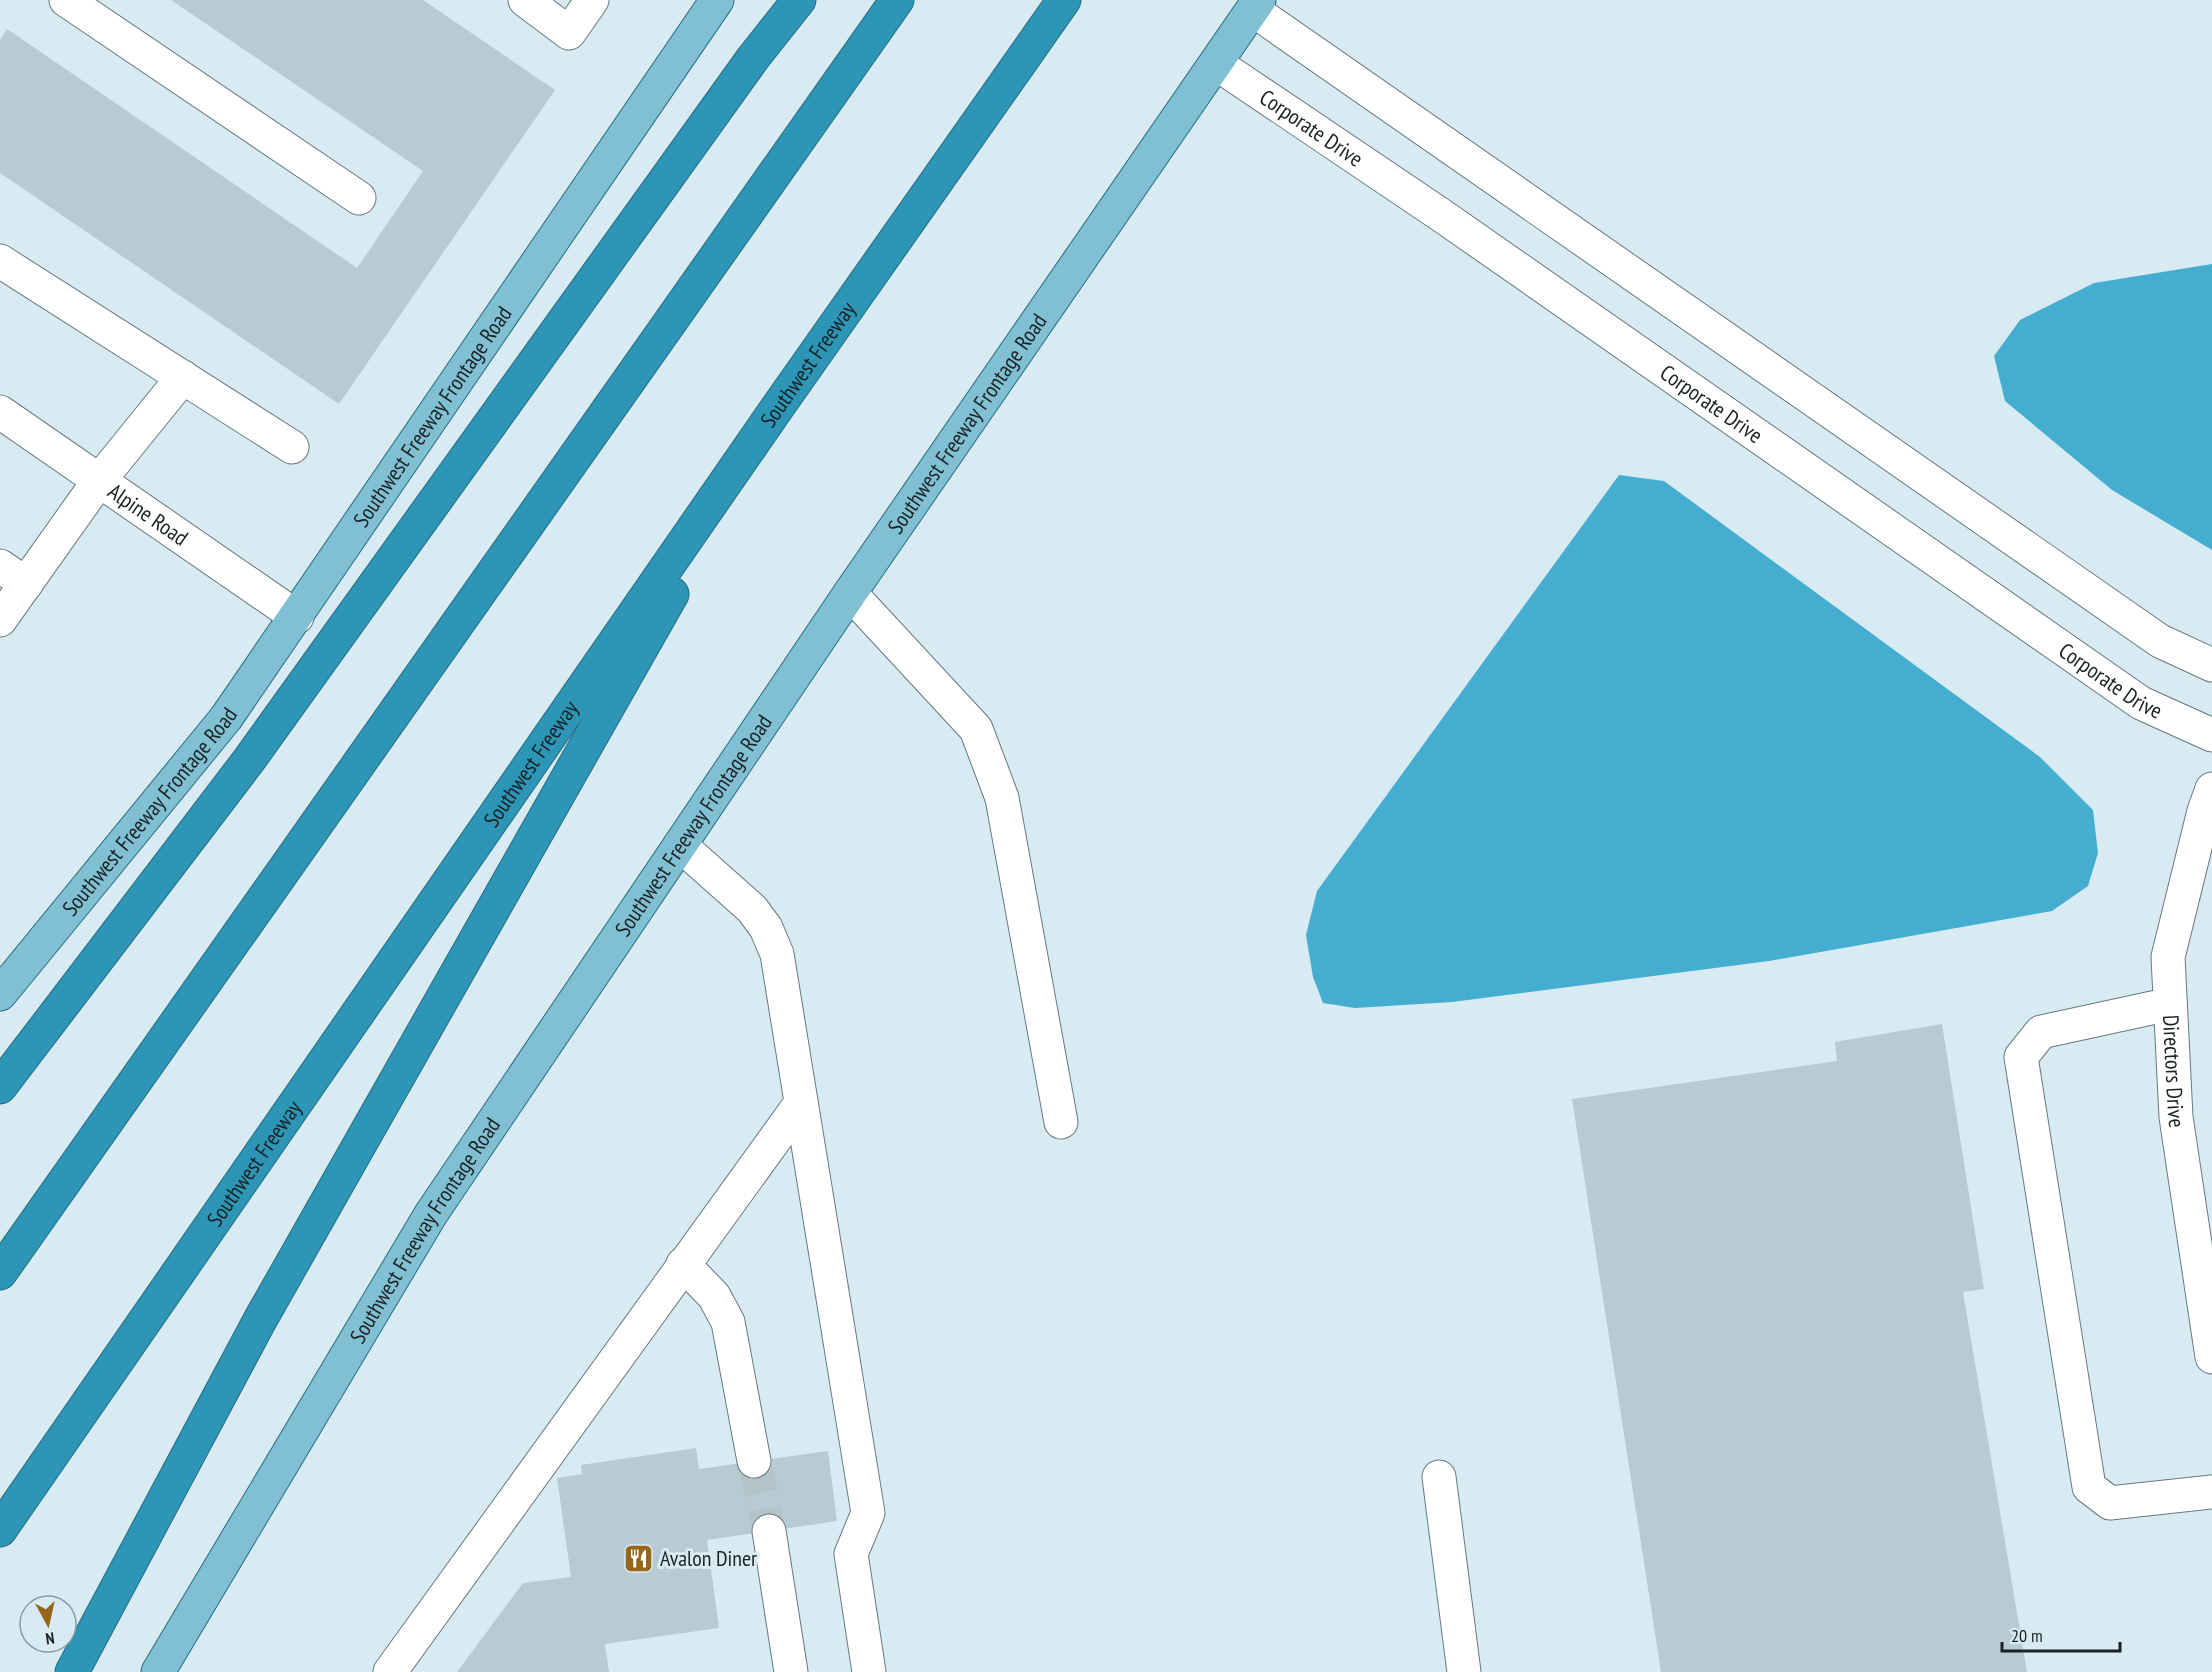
<svg xmlns="http://www.w3.org/2000/svg" width="2212" height="1672" viewBox="0 0 2212 1672" font-family="'PT Sans Narrow',sans-serif">
<style>
.water{fill:#45aed0}
.building{fill:#b8cbd3}
.lines{fill:none;stroke-linecap:round;stroke-linejoin:round}
.minor-tunnel{stroke:#b2c3ca;stroke-width:33;stroke-dasharray:33 16;stroke-linecap:butt}
.minor-casing{stroke:#67797f;stroke-width:35}
.major-casing{stroke:#266d83;stroke-width:35}
.highway-casing{stroke:#266d83;stroke-width:35}
.minor{stroke:#fff;stroke-width:33}
.major{stroke:#81bfd3;stroke-width:33}
.highway{stroke:#2d95b6;stroke-width:33}
.labels{text-anchor:middle;dominant-baseline:central;stroke-width:6;stroke-linejoin:round;paint-order:stroke}
.street-label{font-size:22px;fill:#1a2224;stroke:#d8ebf3}
.poi-label{font-size:22px;fill:#1a2224;stroke:#d8ebf3;text-anchor:start}
</style>
<rect width="100%" height="100%" fill="#d8ebf3"/>
<path class="water" d="M2212,264v286l-100,-60 -107,-89 -11,-45 26,-36 74,-37z
M1619,475l45,6 376,276 53,53 5,43 -10,33 -36,25 -283,50 -317,41 -97,6 -32,-5 -10,-26 -7,-42 11,-44z"/>
<path class="building" d="M171,0h252l132,90 -216,314 -339,-231v-133l7,-11 350,239 66,-97z
M1942,1024l42,265 -21,3 64,380h-366l-89,-573 265,-38 -2,-19z
M696,1448l3,21 129,-18 9,70 -130,19 12,88 -114,16 4,28h-152l66,-89 48,-6 -14,-99 25,-4 -1,-9z"/>
<g class="lines">
<path class="minor-tunnel" d="M754,1461l15,70"/>
<defs>
<g id="minor">
<path d="M66,0l293,198"/>
<path d="M525,0l44,33 23,-33"/>
<path d="M1253,10l907,631 52,24"/>
<path id="s1" d="M1217,64l224,151 700,488 71,32"/>
<path d="M0,261l292,186"/>
<path id="s2" d="M0,412l297,205"/>
<path d="M0,566l26,18"/>
<path d="M850,593l126,136 26,69 59,324"/>
<path d="M0,620l98,-138 85,-105"/>
<path id="s3" d="M2212,789l-8,22 -36,146 8,160 36,240"/>
<path d="M680,845l72,64 14,19 11,26 91,559 -17,41 18,118"/>
<path d="M2170,1004l-129,28 -20,25 68,430 21,16 102,-11"/>
<path d="M683,1264l31,32 14,26 26,139"/>
<path d="M1439,1477l25,195"/>
<path d="M769,1531l22,141"/>
<path d="M390,1672l411,-569"/>
</g>
<g id="major">
<path id="s4" d="M0,994l226,-276 491,-718"/>
<path id="s5" d="M158,1672l273,-458 419,-621 409,-593"/>
</g>
<g id="highway">
<path d="M0,1087l249,-327 504,-702 46,-58"/>
<path d="M0,1273l897,-1273"/>
<path id="s6" d="M0,1530l777,-1122 287,-408"/>
<path d="M72,1672l188,-352 412,-726"/>
</g>
</defs>
<use href="#minor" class="minor-casing"/>
<use href="#major" class="major-casing"/>
<use href="#highway" class="highway-casing"/>
<use href="#minor" class="minor"/>
<use href="#major" class="major"/>
<use href="#highway" class="highway"/>
</g>
<defs>
<symbol id="restaurant-square" viewBox="-11 -11 22 22"><rect x="-9" y="-9" width="18" height="18" rx="4" fill="#976618" stroke="#d8ebf3"/><path d="M-5-6h1v4h1v-4h1v4h1v-4h1v5L-1.5 .5V6h-2V.5L-5-1ZM5-6V6H3V1.5H1.5Q1.5-4 5-6Z" fill="#fff"/></symbol>
</defs>
<g fill-rule="evenodd">
<use href="#restaurant-square" x="622" y="1542" width="33" height="33"/>
</g>
<g class="labels">
<g class="street-label">
<text stroke="none"><textPath href="#s1" startOffset="114">Corporate Drive</textPath></text>
<text stroke="none"><textPath href="#s6" startOffset="1418">Southwest Freeway</textPath></text>
<text stroke="none"><textPath href="#s1" startOffset="600">Corporate Drive</textPath></text>
<text stroke="none"><textPath href="#s4" startOffset="722">Southwest Freeway Frontage Road</textPath></text>
<text stroke="none"><textPath href="#s5" startOffset="1488">Southwest Freeway Frontage Road</textPath></text>
<text stroke="none"><textPath href="#s2" startOffset="180">Alpine Road</textPath></text>
<text stroke="none"><textPath href="#s1" startOffset="1086">Corporate Drive</textPath></text>
<text stroke="none"><textPath href="#s6" startOffset="932">Southwest Freeway</textPath></text>
<text stroke="none"><textPath href="#s4" startOffset="236">Southwest Freeway Frontage Road</textPath></text>
<text stroke="none"><textPath href="#s5" startOffset="1002">Southwest Freeway Frontage Road</textPath></text>
<text stroke="none"><textPath href="#s3" startOffset="288">Directors Drive</textPath></text>
<text stroke="none"><textPath href="#s6" startOffset="446">Southwest Freeway</textPath></text>
<text stroke="none"><textPath href="#s5" startOffset="516">Southwest Freeway Frontage Road</textPath></text>
</g>
<g class="poi-label">
<text x="660" y="1558">Avalon Diner</text>
</g>
</g>
<g transform="translate(48 1624) rotate(172)"><circle r="28" fill="#d8ebf3" stroke="#8c9ba0" stroke-width="1.5"/>
<path d="M0-4.5L10 22L0 15L-10 22Z" fill="#976618"/>
<text y="-9" font-size="16" font-weight="bold" text-anchor="middle" fill="#1a2224">N</text>
</g>
<path d="M2002 1642v9h118v-9" fill="none" stroke="#1a2224" stroke-width="3"/>
<text x="2011" y="1642" font-size="18" fill="#1a2224" stroke="#d8ebf3" stroke-width="4.5" paint-order="stroke">20 m</text>
</svg>
